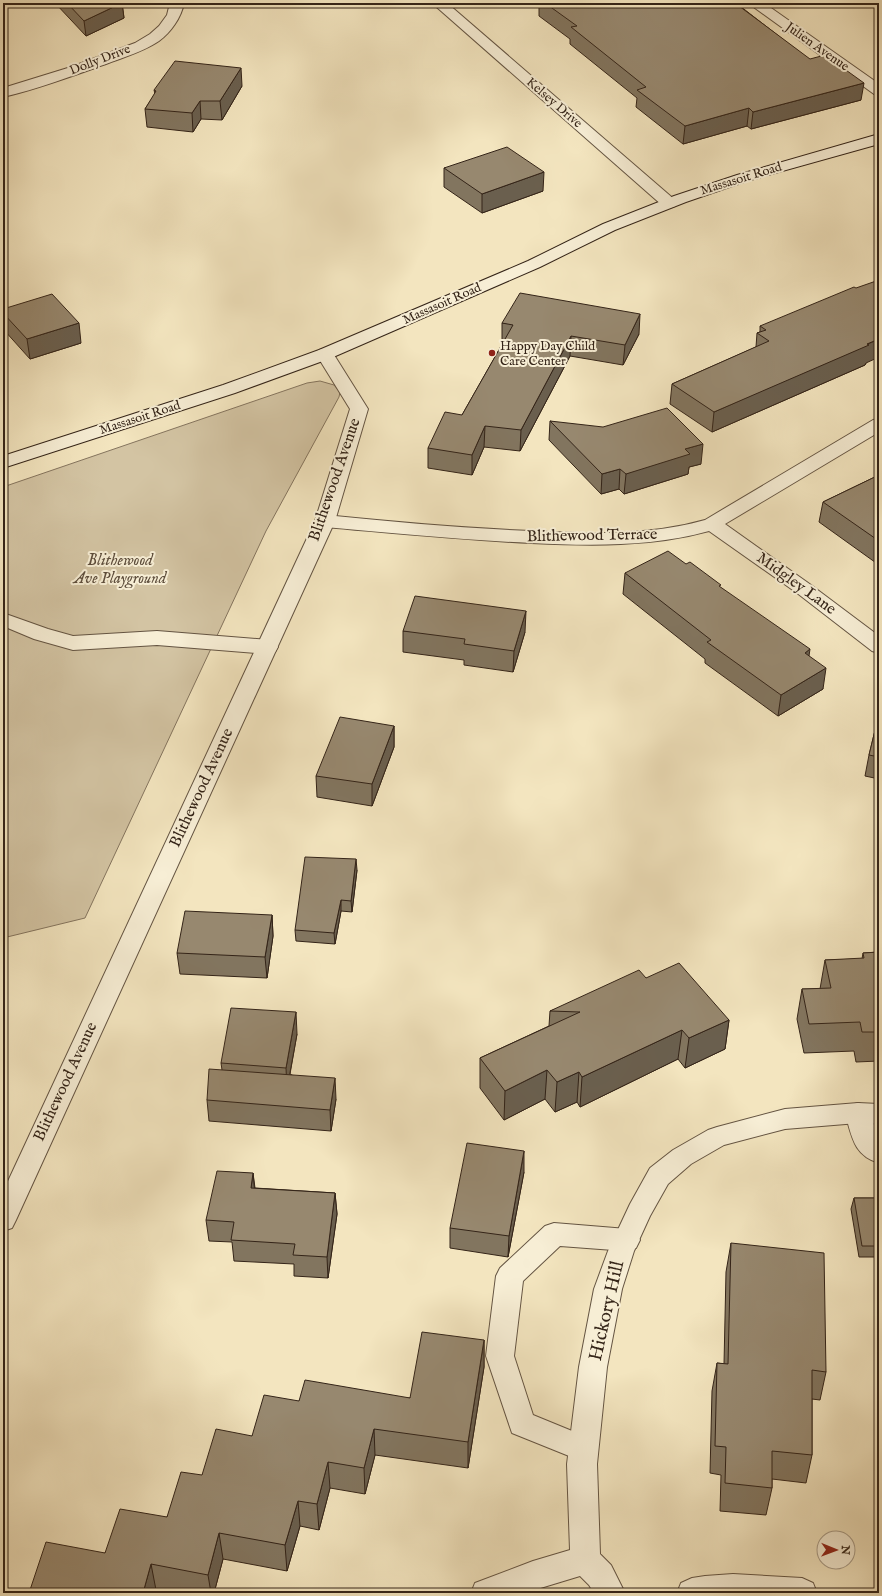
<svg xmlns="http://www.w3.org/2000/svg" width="882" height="1596" viewBox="0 0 882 1596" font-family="'IM FELL English',serif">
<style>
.green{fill:#d3c4a3;stroke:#84745e}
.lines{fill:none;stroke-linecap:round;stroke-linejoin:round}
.service-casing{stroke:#645442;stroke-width:2}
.minor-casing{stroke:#645442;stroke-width:2}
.tertiary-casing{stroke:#645442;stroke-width:2}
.secondary-casing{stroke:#342418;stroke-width:2}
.service{fill:#f7eed5;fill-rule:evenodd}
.minor{fill:#f7eed5;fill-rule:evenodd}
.tertiary{fill:#f7eed5;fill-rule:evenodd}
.secondary{fill:#f7eed5;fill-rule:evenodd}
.wall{fill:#82755f;stroke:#342418}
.shaded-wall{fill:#6a5f4e;stroke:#342418}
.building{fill:#97886f;stroke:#342418}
.poi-dot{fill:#8f2418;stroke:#f7eed5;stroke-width:1.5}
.labels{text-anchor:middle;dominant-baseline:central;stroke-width:4;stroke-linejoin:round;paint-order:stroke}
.far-street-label{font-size:13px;fill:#342418;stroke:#f7eed5}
.far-poi-label{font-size:13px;fill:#342418;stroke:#f7eed5;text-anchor:start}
.street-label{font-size:16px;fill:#342418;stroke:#f7eed5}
.park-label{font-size:16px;font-style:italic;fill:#5c4c3b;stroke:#f7eed5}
.near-street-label{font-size:19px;fill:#342418;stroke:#f7eed5}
</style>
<rect width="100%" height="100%" fill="#f3e5bf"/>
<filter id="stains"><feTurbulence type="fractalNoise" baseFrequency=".005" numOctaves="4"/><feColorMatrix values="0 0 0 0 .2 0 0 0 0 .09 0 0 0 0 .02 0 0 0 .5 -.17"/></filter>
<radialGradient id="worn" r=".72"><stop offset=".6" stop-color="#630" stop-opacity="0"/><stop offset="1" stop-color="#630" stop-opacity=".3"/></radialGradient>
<path class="green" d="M320,381l14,4 6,7 -1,5 -73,134 -181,387 -82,20v-451l304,-104z"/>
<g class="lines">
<defs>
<path id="service" d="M3,613l45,16 25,7 84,-5 111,9 7,2 3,5 -3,5 -7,2 -111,-9 -84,5 -39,-11 -31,-13z
M858,1103l9,3 12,32v25c-26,-8 -27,-27 -34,-50l4,-7z
M554,1223l73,6 9,3 4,8 -4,8 -9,3 -67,-5 -37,35 -9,75 19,59 61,25 4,9 -4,9 -10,4 -72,-29 -26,-77 10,-80 4,-8 45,-42z"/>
<path id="minor" d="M170,3h14c-3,15 -13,29 -25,38 -16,11 -35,16 -53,23 -34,12 -68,25 -103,33v-9l68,-21 64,-24 15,-9 9,-8 8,-11z
M432,3h15l228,197 2,3 -2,3 -6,2 -6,-2z
M748,3h16l115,81v11l-5,-1z
M879,419v13l-154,92 86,61 68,51v17l-7,-2 -75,-58 -88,-62c-58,16 -118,15 -178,12 -69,-3 -137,-10 -206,-16l-7,-2 -3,-4 3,-4 7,-2c69,7 137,13 206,16 58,3 118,5 174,-11l168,-100z
M858,1103l21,1v20l-21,-1 -73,6 -61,16 -33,19 -23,20 -18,32 -16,35 -12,38 -15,78 -10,97 3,90 11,11 14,28h-31l-5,-8 -9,-9 -56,17h-53l4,-10 58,-22 37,-11 -3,-86 12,-97 15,-78 14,-38 22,-47 20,-36 23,-18 35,-20 9,-3 68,-18z
M733,1574l69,4 11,5 4,10h-140l4,-10 11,-5 13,-2z"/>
<path id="tertiary" d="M325,349l6,1 37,59 -33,112 -319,699 -4,8 -9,3v-39l312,-671 35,-112 -34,-55 3,-4z"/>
<path id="secondary" d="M879,134v10l-132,37 -61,21 -71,28 -75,37 -209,91 -96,35 -232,75v-12l220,-71 96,-35 209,-89 75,-37 71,-28 63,-21z"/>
</defs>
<use href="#service" class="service-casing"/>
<use href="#minor" class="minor-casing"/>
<use href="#tertiary" class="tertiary-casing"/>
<use href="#secondary" class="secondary-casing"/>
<use href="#service" class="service"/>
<use href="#minor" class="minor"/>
<use href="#tertiary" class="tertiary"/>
<use href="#secondary" class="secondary"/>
</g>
<path class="wall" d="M55,3h67l2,15 -38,18z
M539,3h209v2l-8,1 121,94 -110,29 -4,-3 -64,18 -47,-37 1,-9 -67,-54v-5l-31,-23z
M242,86l-20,34 -21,-1 -8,13 -46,-5 -2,-18 10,-15 -1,-4z
M444,168l99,23 -61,22 -38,-26z
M3,309l78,34 -51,16 -26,-29 -1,-5z
M502,323l137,11 -16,31 -53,-9 -50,95 -36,-4 -12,28 -44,-7v-20l34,-33 41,-72h-1z
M760,326l106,37 -1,2 -153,67 -42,-28 2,-20 84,-37 1,-14 3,-1z
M550,421l151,43 -12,3 -1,7 -64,20 -5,-5 -18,5 -52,-54z
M879,475v90l-60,-43 4,-20z
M625,573l96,15 88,68 14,33 -45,27 -73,-53v-4l-82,-65z
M403,631l122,1 -12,40 -49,-7v-5l-61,-8z
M879,714v65l-14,-3 4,-21z
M394,726v21l-22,59 -55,-9 -1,-21z
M357,870l-5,42 -11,-1 -6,33 -39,-3 -1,-11z
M272,915l1,21 -6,42 -87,-4 -3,-21z
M879,952v109l-23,1 -2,-11 -50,2 -7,-34 5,-30h18l5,-29 37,-1 1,-6z
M646,978l83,42 -4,29 -40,19 -7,-9 -98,48 -3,-5 -22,10 -10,-13 -41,21 -24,-32v-30l69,-32 1,-15z
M297,1034l-7,40 46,25 -5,32 -122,-10 -2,-21 15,-30 -1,-7z
M524,1172l-16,85 -58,-9v-20z
M253,1173l2,15 80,5 2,21 -9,64 -34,-2v-12l-60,-3 -2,-19 -23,-1 -3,-21z
M854,1198h25v59h-20l-8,-48z
M731,1243l95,129 -6,28 -8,-1v56l-6,28 -34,-4v9l-6,27 -46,-4 1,-36 -11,-2 2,-82 5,-28 7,1 2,-92z
M484,1340v27l-16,101 -93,-13 -10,39 -35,-6 -11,42 -19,-4 -13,45 -64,-12 -9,34h-40l-18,-3 -1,3h-126l76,-40 62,-36 35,-42 50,-39 47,-35 111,-3z"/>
<path class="shaded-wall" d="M122,3l2,15 -38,18 -2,-15z
M722,3h26v2l-27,5z
M241,68l1,18 -20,34 -2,-19z
M864,83l-3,17 -110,29 2,-17z
M200,101l1,18 -8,13 -1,-19z
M749,108l-2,18 -64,18 2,-18z
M544,172l-1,19 -61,22v-19z
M640,314l-1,20 -16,31 2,-20z
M79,323l2,20 -51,16 -3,-20z
M571,336l-1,20 -50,95 1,-21z
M879,339v18l-13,6 -1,2 -153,67 2,-20z
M485,426l-1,21 -12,28v-20z
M703,444l-2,20 -12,3 -1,7 -64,20 2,-20 59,-25z
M620,469l-1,20 -18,5 1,-20z
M526,611l-1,21 -12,40 1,-21z
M810,649l-3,21 -2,-17z
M826,668l-3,21 -45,27 3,-21z
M394,726v21l-22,59v-22z
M356,859l1,11 -5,42 -1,-11z
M341,900v11l-6,33 -1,-11z
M272,915l1,21 -6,42 -2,-21z
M296,1012l1,22 -10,55 -1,-21z
M729,1020l-4,29 -40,19 4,-30z
M682,1030l-4,29 -98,48 2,-30z
M547,1070l-2,29 -41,21 1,-29z
M579,1072l-2,30 -22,10 2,-30z
M335,1078l1,21 -5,32 -1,-21z
M524,1151v21l-16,85 1,-21z
M253,1173l2,21 -4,-6z
M335,1193l2,21 -9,64 -1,-21z
M484,1340v27l-16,101v-26z
M374,1429l1,26 -10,39 -1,-26z
M328,1462l2,26 -11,42 -2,-26z
M298,1501l2,25 -13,45 -2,-26z
M219,1533l4,26 -9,34h-3l-3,-18z
M151,1564l5,26 -1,3h-12z"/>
<path class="building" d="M67,3h55l-38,18z
M545,3h13l7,2 -2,-2h172l75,56 15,-4 39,28 -111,29 -4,-4 -64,18 -48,-36 9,-3 -75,-60 6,-1z
M175,61l66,7 -21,33h-20l-8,12 -47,-4 11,-18 -2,-1z
M507,147l37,25 -62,22 -38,-26z
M879,280v59l-12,5 2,1 -155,67 -42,-28 97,-43 -12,-8 9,-3 -6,-4 94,-39 2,1z
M520,293l120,21 -15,31 -54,-9 -50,94 -36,-4 -13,29 -44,-7 17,-36 17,3 51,-90 -11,-2z
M52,294l27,29 -52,16 -24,-26v-4z
M667,408l36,36 -18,5 5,5 -64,20 -6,-5 -18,5 -52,-53 53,6z
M879,475v66l-56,-39z
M668,551l18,13 4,-2 31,23 -2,1 91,63 -5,4 21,15 -45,27 -74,-53 4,-2 -86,-67z
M415,596l111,15 -12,40 -50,-7 1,-5 -62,-8z
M879,714v43l-10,-2z
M340,717l54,9 -22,58 -56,-8z
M305,857l51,2 -5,42 -10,-1 -7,33 -39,-3z
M185,911l87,4 -7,42 -88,-4z
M879,952v80h-17l-2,-10 -51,2 -7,-35 29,-1 -6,-28 39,-2 -1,-5z
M679,963l50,57 -40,18 -7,-8 -100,47 -3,-5 -22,10 -10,-12 -42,21 -25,-33 100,-46 -30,-1 89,-41 7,8z
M231,1008l65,4 -10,56 -65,-5z
M209,1069l126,9 -5,32 -123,-10z
M467,1143l57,8 -15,85 -59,-8z
M217,1171l36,2 -2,15 84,5 -8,64 -34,-2 2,-11 -64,-4 3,-18 -28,-2z
M854,1198h25v48h-17z
M731,1243l93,10 2,119 -14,-2v85l-40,-4v37l-47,-5 1,-36 -11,-1 2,-83 11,1z
M422,1332l62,8 -16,102 -94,-13 -10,39 -36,-6 -11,42 -19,-3 -13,44 -66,-12 -11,42 -57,-11 -8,29h-114l17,-51 59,11 15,-44 47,8 14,-45 21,3 14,-46 36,7 12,-41 35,6 6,-21 105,18z"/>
<circle class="poi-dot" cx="492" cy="353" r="4"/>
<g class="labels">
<g class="far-street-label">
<text transform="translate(817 47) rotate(35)">Julien Avenue</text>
<text transform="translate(100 60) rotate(-21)">Dolly Drive</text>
<text transform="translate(554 103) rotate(41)">Kelsey Drive</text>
<text transform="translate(741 179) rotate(-17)">Massasoit Road</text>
<text transform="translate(442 304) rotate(-24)">Massasoit Road</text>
<text transform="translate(140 418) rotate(-18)">Massasoit Road</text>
</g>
<g class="far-poi-label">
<text x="500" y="346">Happy Day Child<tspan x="500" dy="15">Care Center</tspan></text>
</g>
<g class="street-label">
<text transform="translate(335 480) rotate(-71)">Blithewood Avenue</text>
<text transform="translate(592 536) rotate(-1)">Blithewood Terrace</text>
<text transform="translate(796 584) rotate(36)">Midgley Lane</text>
<text transform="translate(202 788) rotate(-65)">Blithewood Avenue</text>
<text transform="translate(66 1082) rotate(-65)">Blithewood Avenue</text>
</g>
<g class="park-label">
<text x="120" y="561">Blithewood<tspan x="120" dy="18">Ave Playground</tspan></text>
</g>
<g class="near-street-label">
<text transform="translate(607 1311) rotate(-77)">Hickory Hill</text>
</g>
</g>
<rect width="882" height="1596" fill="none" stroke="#f3e5bf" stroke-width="16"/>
<rect x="4" y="4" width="874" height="1588" fill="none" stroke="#342418" stroke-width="2"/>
<rect x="8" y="8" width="866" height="1580" fill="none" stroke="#342418"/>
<g transform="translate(836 1550) rotate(91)"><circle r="19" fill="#f7eed5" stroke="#a99d89"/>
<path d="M0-3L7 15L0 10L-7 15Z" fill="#8f2418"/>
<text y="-6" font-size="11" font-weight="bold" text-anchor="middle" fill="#342418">N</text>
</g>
<rect width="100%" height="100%" filter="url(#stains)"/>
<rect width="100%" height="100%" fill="url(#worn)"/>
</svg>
